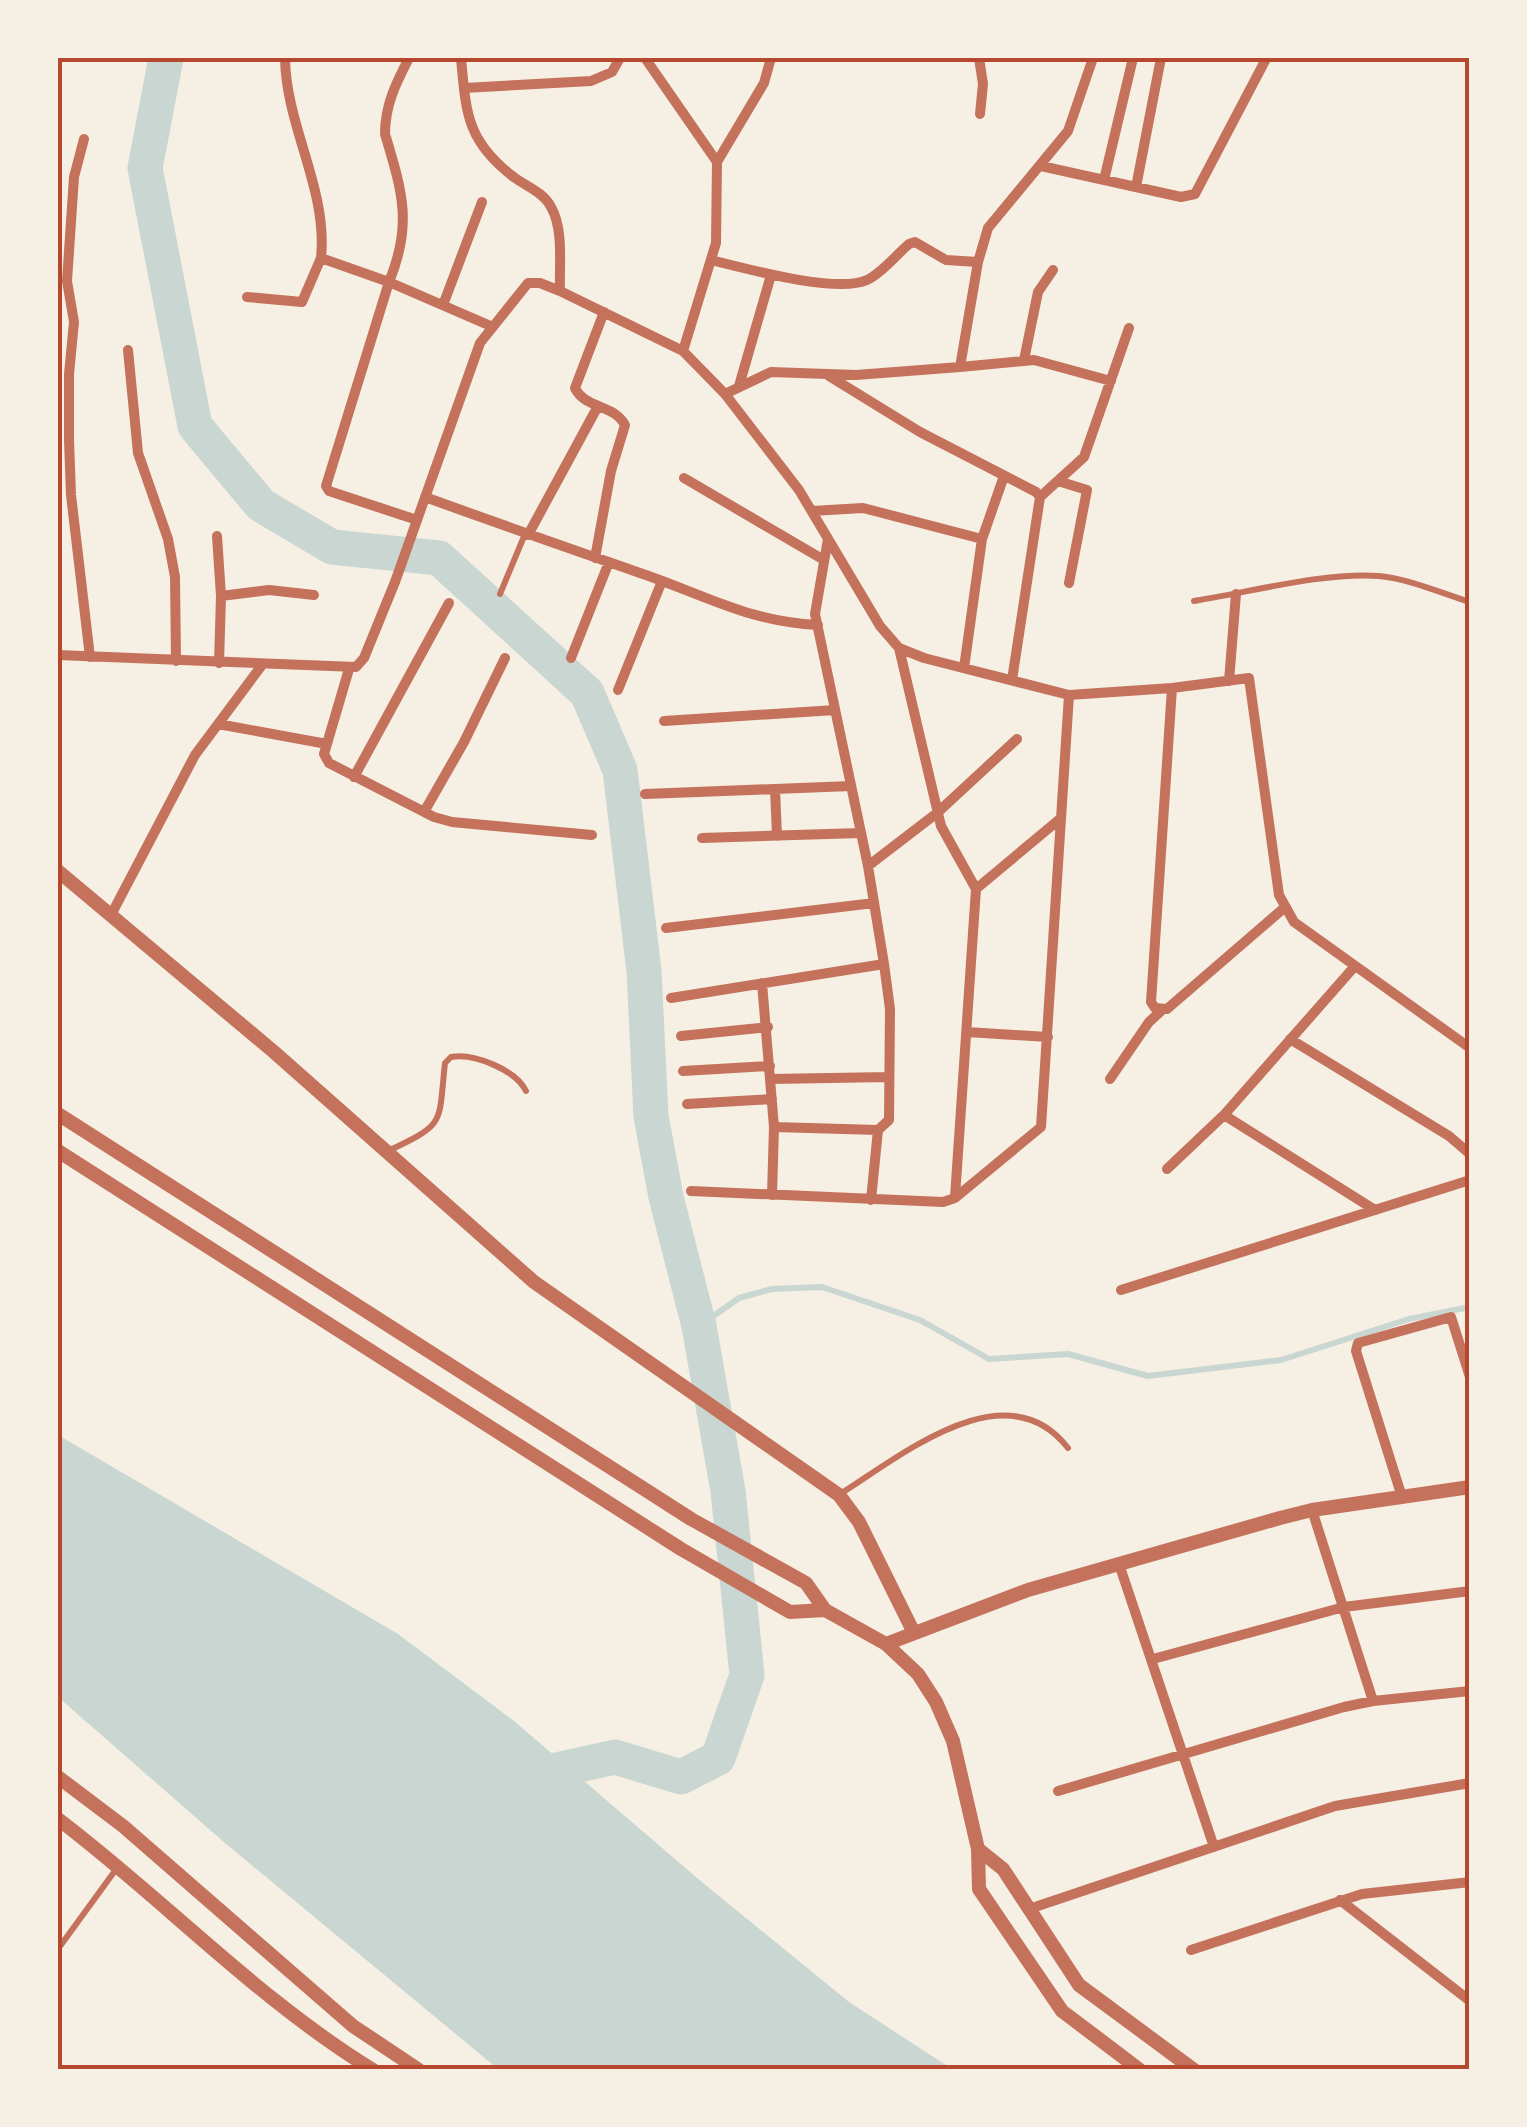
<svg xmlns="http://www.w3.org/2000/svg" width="1527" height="2127" viewBox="0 0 1527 2127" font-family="Spectral,serif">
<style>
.water{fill:#c9d6d2}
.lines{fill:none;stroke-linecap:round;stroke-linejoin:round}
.stream{stroke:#c9d6d2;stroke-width:6}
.river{stroke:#c9d6d2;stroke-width:35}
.service{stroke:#c5725c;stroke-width:6}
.minor{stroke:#c5725c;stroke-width:10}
.tertiary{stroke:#c5725c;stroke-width:14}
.neatline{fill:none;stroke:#b5482f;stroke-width:4}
</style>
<rect width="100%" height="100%" fill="#f6efe4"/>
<path class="water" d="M58,1435l340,199 116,87 189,162 146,119 103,67h-454l-273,-226 -167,-146z"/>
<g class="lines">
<path class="stream" d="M699,1326l40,-28 33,-9 50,-2 98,33 69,39 79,-5 80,22 133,-16 128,-41 61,-12"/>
<path class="river" d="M166,58l-21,110 50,258 66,79 71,42 107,11 148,135 33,77 24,201 7,145 15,81 33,129 29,165 19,184 -29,83 -37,19 -66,-20 -91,20"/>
<path class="service" d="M500,594l25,-60
M1194,601c57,-9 129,-29 185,-25 31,3 62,17 91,26
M388,1151c59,-28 50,-26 57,-88l6,-6c23,-4 65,13 75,34
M840,1494c61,-38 166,-126 228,-46
M58,1949l59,-81"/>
<path class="minor" d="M285,58c1,69 43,131 36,200
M409,58c-13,25 -24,47 -24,76 17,57 28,90 4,148l104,45
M461,58c5,56 6,84 54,120 13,9 29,15 36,29 13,22 8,59 9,84
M645,58l72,104
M771,58l-7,25 -47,79 -1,81 -33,108 42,43 74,96 81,136 19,22 25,10 145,37 103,-7 77,-10 30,217 15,27 176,126
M979,58l4,26 -3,30
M464,88l127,-7 21,-9 8,-14
M84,139l-10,38 -7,104 7,41 -5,52v66l2,55 19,162
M1041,166l140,31 14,-3 71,-135
M1104,180l29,-122
M1136,187l25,-129
M711,260c33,8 125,34 156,20 15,-7 29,-25 42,-36l6,-2 31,18 32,2
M247,297l55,5 19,-44 68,24 -63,204 3,5 88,29
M443,305l39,-103
M128,350l10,103 30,86 7,38 1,84
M1024,360l14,-68 15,-22
M960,367l74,-7 77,21
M829,376l91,56 116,60 4,5 -28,183
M739,386l32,-111
M725,394l46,-22 85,3 104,-8 18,-105 10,-34 80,-97 25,-73
M684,478l140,82
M1058,481l29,9 -18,93
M425,497c77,28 155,55 232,82 57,21 98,43 161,46
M1040,497l44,-40 45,-129
M812,511l51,-3 119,31
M528,535l70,-129
M217,536l4,60 -2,67
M595,558l16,-87 14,-46c-11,-21 -40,-16 -50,-37l29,-76
M221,596l48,-6 45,5
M899,648l42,178 35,63 -21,308
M58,655l298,12 8,-9 31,-76 85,-239 48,-60h12l20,8 123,60
M571,658l38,-96
M964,668l18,-129 22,-63
M349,669l-25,85 5,9 105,54 18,5 140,13
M1229,681l7,-87
M1172,688l-21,314 4,6 12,1 117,-101
M618,690l44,-109
M664,721l171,-11
M218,724l109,20
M354,777l95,-174
M775,789l2,47
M645,794l206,-8
M424,812l40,-70 41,-84
M702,838l159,-5
M868,866l69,-53 80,-74
M976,889l85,-71
M111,915l84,-160 67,-90
M666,928l208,-25
M762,983l12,144 -2,68
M671,998l213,-34
M967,1032l81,5
M681,1036l87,-9
M1290,1039l159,97 21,18
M683,1071l87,-5
M771,1079l118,-2
M1110,1079l39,-57 12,-11
M687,1104l85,-5
M1224,1115l151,95
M774,1127l104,3 11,-10 1,-111 -6,-45 -16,-98 -53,-252 13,-75
M1167,1169l57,-54 131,-149
M691,1191l252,11 12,-4 86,-71 28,-432
M871,1200l7,-70
M1121,1290l349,-110
M1402,1497l-46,-146 2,-8 93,-26 19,60
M1312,1510l61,191
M1119,1564l95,283
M1153,1659l191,-52 126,-16
M1058,1791l286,-84 29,-6 97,-10
M1340,1900l130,101
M1029,1909l306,-103 135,-23
M1191,1950l171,-56 108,-12"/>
<path class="tertiary" d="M58,871l216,181 260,230 305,213 20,27 55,111
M58,1114l633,405 115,64 19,27 61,34 32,30 18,28 17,39 25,108 1,40 83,122 78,59
M58,1151l623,398 109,63 35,-2
M886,1644l142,-54 252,-72 32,-8 158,-23
M58,1777l65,49 230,200 66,44
M58,1819c107,81 199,180 315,251
M978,1849l25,20 76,116 115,85"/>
</g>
<rect width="1527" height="2127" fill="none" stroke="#f6efe4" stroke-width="120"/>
<rect x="60" y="60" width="1407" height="2007" class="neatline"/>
</svg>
